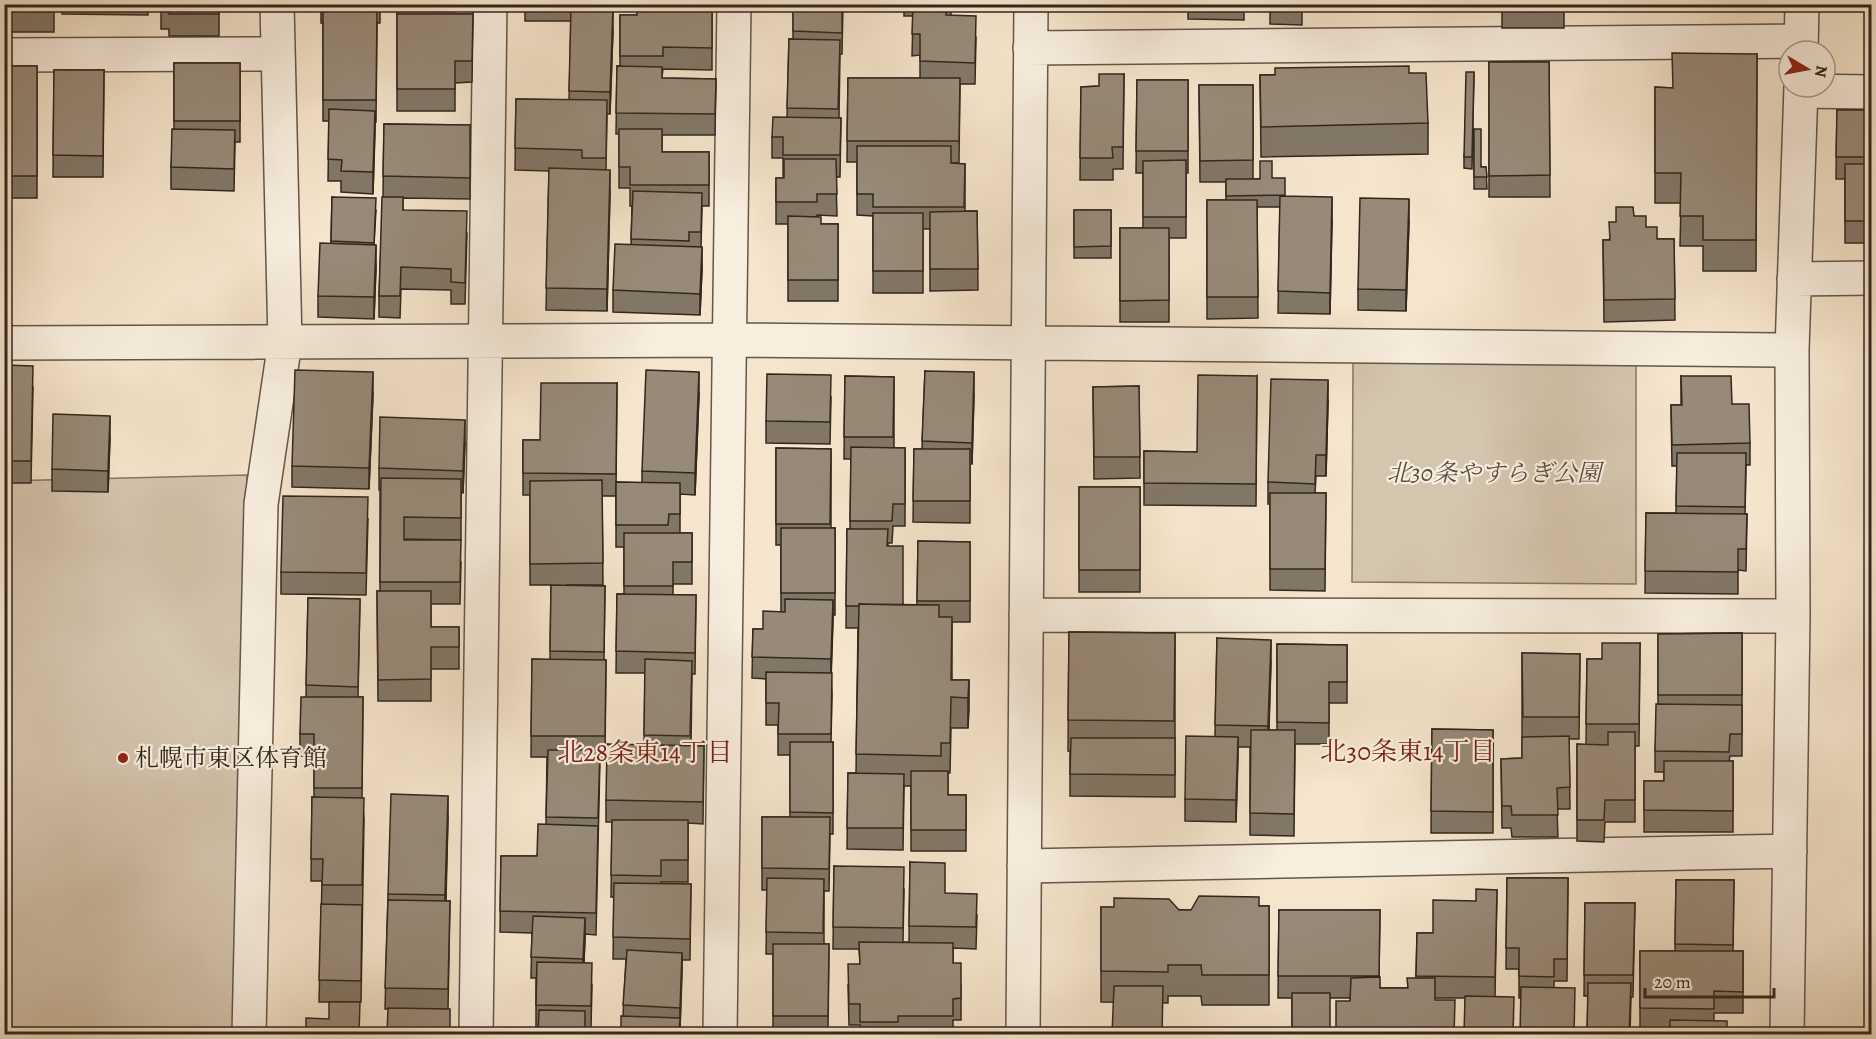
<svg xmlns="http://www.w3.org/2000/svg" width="1876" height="1039" viewBox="0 0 1876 1039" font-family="Alegreya,'Noto Serif JP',serif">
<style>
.green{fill:#d4c5ae;stroke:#837666;stroke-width:1.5}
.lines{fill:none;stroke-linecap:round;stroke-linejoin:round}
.street-casing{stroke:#63564a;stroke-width:36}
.street{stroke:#f8eede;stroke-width:33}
.wall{fill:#827767;stroke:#32271e;stroke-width:1.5}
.shaded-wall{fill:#6a6154;stroke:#32271e;stroke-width:1.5}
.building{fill:#978a78;stroke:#32271e;stroke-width:1.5}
.poi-dot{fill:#8f2418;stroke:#f8eede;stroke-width:2}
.labels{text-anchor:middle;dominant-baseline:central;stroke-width:4.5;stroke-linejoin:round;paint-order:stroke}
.park-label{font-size:24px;font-style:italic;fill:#5a4e42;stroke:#f8eede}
.poi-label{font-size:24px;fill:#32271e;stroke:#f8eede;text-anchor:start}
.neighbourhood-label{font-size:26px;fill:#7a1f14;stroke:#f8eede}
</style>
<rect width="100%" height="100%" fill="#f5e5cc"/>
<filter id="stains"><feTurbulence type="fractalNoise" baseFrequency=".00333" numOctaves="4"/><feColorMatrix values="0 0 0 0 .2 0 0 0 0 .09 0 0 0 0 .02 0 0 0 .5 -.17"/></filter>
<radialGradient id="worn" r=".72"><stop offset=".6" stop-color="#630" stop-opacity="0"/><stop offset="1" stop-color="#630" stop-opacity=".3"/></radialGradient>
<path class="green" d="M1353,362l283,2v220l-284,-2z
M247,475l-11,559h-231l-1,-553z"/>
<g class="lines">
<defs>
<path id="street" d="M1030,48l771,-7
M1801,51l1,-47
M4,55l273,-1
M1801,91l71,1
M1794,279l78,-1
M4,343l725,-3 1063,10
M1026,615l767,1
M1024,866l766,-15
M249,1034l12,-530 24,-162 -8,-338
M476,1034l14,-1030
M720,1034l14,-1030
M1023,1034l8,-1030
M1787,1034l6,-418 -1,-266 9,-263"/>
</defs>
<use href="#street" class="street-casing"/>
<use href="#street" class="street"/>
</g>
<path class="wall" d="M4,4h50v28h-50z
M62,4h86v11l-86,-1z
M161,4h58v32h-50v-7h-8z
M321,4h59v19h-3l-1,99h-1l-2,72 -32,-2v-11h-13l1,-60h-6v-98h-2z
M454,4v10h19l-1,68 -17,1v28h-58v-106z
M525,4h77v3l11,22 -3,85h-3l-1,56 4,22 -3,119 -61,-1 3,-139 -34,-1 1,-71 53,1 2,-79h-46z
M712,4v66l-49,-1 -1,8v1l54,1 -1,56h-53v17h47v54h-7l-1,41 1,22 -2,46 -87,-3v-22l18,-45 1,-39h-2v-18h-11v-54h-3l1,-68h3v-51h16z
M793,4h50l-1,50h-2l-1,64h2l-1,59h-4l1,39 -20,-1 4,9h17v77h-50v-77h-12v-46h8v-2h-1v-18h-11v-21l15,-20 2,-78h4z
M904,4h47v11l25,22 -1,47h-15l-1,79h-8l14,1v47h12l1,79 -48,1v-62h-7v64h-50v-77l-16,-1v-53h-10l1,-84h72v-23l-8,1 1,-40h-9z
M1125,4h55v6h-55z
M1188,4h56v16l-56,-1z
M1270,4h32v21l-32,-1z
M1373,4h35v2z
M1502,4h62v24h-62z
M1619,4h49v3l-49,-1z
M1868,4h4v73h-5z
M1757,54l-1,217h-53v-25h-23l1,-43h-26v-116l17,1z
M1489,62h60l1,135h-61z
M174,63h66v79h-5l-1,49 -63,-2v-22l3,-38z
M4,66h33v132h-33z
M54,70h50l-1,107h-50z
M1474,72l-2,97 -8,-1v-11z
M1409,73l19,50v31l-167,3 -1,-82z
M1124,74l-1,95h-10v11h-33l1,-93 18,-1z
M1137,80h51v93h-2v65h-17v84h-49v-94h23v-55h-7z
M1199,85h54v94l19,-1 13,18 47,23 -2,95 -52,-1 2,-106h-23l1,111 -51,1v-119h19v-18h-26z
M1837,110h35v133h-27v-64h-9z
M384,124l86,1v74l-67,-1v12l64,23 -2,71h-14v-14l-50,-1 -1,29 -21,-1v-21l4,-99z
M1474,129l7,38h5l1,22h-13z
M332,197l44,13 -2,35 2,22 -2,52 -56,-2v-21l13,-52z
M1074,210h37v48h-37z
M1634,216l12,11 11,12h17l1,81 -71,2 -1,-82h6l7,-18z
M1409,221l-3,90 -48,-1v-21z
M4,365l29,22 -2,96h-27z
M925,371l49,23 -2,70h-2v59l-57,-1 1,-73h8z
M845,376l49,1v71h11v78h-12l-1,17h-4v3l15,59h14l1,-64 52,1v80h-18v58h17l-1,48h-17l-1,45h-2v22h18v56h-55v-65h-7l-1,64 -56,-1 1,-76h8l2,-145h-12l1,-99h3l1,-70h-7z
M1257,376l-1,130 -112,-1v-54l53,1z
M1681,376l51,28 18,39v22h-4l-1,49h2l-1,57 -8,-1v24l-93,-1 1,-80h30l1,-47h-5l-1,-61h10z
M617,383l-1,113h-14l1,89h-37l39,1 -1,74h2l-1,98h-5l-4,177 -11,-1 -1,29 8,22 -1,43 -55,-1v-49h-5l1,-45 -32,-1 1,-76h36l9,-32 1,-67h-16l1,-98 18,1 1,-75h-21v-90h-7v-55h17z
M1139,386l1,92 -46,1 -1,-92z
M373,394l-4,95 -77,-2v-21z
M699,394l-4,101 -15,-1v39h12v51h-19v11h23l-1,79h-3l-1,72h13l-1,78 -15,-1v59h-27v2h30l-1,76h-8l-2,69h-59l2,-13 3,-57h-13l1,-62h-3l1,-75h-6v-22l38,-55 1,-72h-29l1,-79h7v-47h-8v-65l26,1v-12z
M831,397l-1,47 -64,-1v-22z
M1328,402l-2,74h-10l-1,17h11l-1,98 -55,-1v-86h-2v-22z
M110,437l-2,55 -56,-1v-22z
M465,442l-2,51h-2v47l-57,-1v1l57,22 -1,42h-29v23h28v42h-28v32h-53l-1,-110h3v-101h-1v-22z
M776,448l55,1v79h4v87h-2l-2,58 1,22 -1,47h2v92h-3l-1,57h-5v53h5l-1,91h-55v-81h-7l1,-64h-5v-73h28v-62h-12v-30h-12v-46l-14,-1 1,-49h10l18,-17v-67h-5z
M1079,487h61v105h-61z
M368,519l-2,76 -85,-1v-22z
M308,598l52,1 -2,98h5l-1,101 2,21 -3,183 -32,17 29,-17h-39l3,-121h-11l1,-84h2v-41h-14v-22l6,-37z
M1069,632l106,1v164l-105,-1v-45h-2z
M1742,633v123h-12l-1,5h4v71h-89v-51h20v-9h-9v-21l3,-47v-70z
M1217,638l54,23 -2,69h8v-86l70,1v58h-18v41h-34l-1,92 -44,-1v-88h-12l-2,75 -51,-1v-22l30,-62z
M1640,643l-1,103h-4v76h-30l-1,20 -27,-1v-97l9,1 1,-86h15z
M1522,653l58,1 -1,85h-10l1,70h-13l1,28h-46l-1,-9h-9l-1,-69 21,-1z
M1432,729l61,1v103h-62z
M448,817l-2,84h4l-2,108h-63l3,-115z
M910,862l35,31 32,22 -1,34 -23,-1v15l8,22v35h-8v9l16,6h-127l18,-4v-6h-11l-1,-40 12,-21 -1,-15h-26l1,-83 70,23 -1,53h6z
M1507,878h61l-1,103h-13v7l-33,10h-2v-29h-13z
M1676,880h58l-1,71h10v62h-29v8l-44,9h-30v-79h35z
M1497,890l-2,107 19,22 -49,-21h-30l-85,3v-3h-20l-38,32v-32h-14l1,-88h101l-1,67 1,11h27l9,-10 1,-45h16l43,-32z
M1585,903h50l-2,94h-2l-1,38h-43l1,-39h-4z
M1259,906h10v99h-67l-1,-9h-33v7l-67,-1v-95l90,3z"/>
<path class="shaded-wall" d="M613,7v22l-3,85v-22z
M375,111v22l-2,61v-22z
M610,170v22l-3,119v-22z
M1332,197v22l-2,95v-21z
M1409,199v22l-3,90v-21z
M376,245v22l-2,52v-22z
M702,247v22l-2,46v-21z
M373,372v22l-4,95v-21z
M699,372v22l-4,101v-22z
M974,372v22l-2,70v-21z
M1328,380v22l-2,74v-21z
M110,416v21l-2,55v-21z
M465,420v22l-2,51v-22z
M833,600v22l-2,59v-22z
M1271,640v21l-3,87v-22z
M969,680v31l-1,17v-30z
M1238,737v22l-2,63v-22z
M448,796v21l-3,100v-22z
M585,918v22l-2,41v-22z
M682,953v22l-2,54v-21z"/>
<path class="building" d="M4,4h50v6h-50z
M161,4h58v10h-50v-7h-8z
M454,4v1h-57v-1z
M636,4h76v44l-49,-1v9h-43v-41h17z
M793,4h49v29l-49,-2z
M913,4h33v11l30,1 -1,47 -55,-2v-27h-8z
M1502,4h62v3l-62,-1z
M1868,4h4v42h-5z
M571,6l42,1 -3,85 -41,-1z
M323,11h54l-1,89h-53z
M397,14h76l-1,47h-17v28h-58z
M789,39l51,1 -2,69 -51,-1z
M1672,53l85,1 -1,186h-53v-24h-23l1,-43h-26v-86l18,1z
M1489,62h60l1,113 -61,1z
M174,63h66v58h-66z
M4,66h33v110h-33z
M617,66l45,1v11l54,1 -1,35 -99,-1z
M1409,66v7h17l2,50 -167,4 -1,-52h15v-7z
M54,70h50l-1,86 -50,-1z
M1466,72h8l-2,85h-8z
M1099,74h25l-1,73h-11l1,11h-33l1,-71 18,-1z
M848,78h112l-1,63h-112z
M1137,80h51v71h-52z
M1199,85h54v75l-53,1z
M516,99l91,1 -1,58h-24v-8l-67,-2z
M329,109l46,2 -2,61 -32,-1 1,-11 -14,-1z
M1837,110h35v47h-36z
M773,117l68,1 -1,37h-57v-18h-11z
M384,124l86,1v53l-87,-2z
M172,129l63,1 -1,39 -63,-2z
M619,129h43v23h47v33h-79v-18h-11z
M1474,129h7v38h5l1,10h-13z
M857,146h94v17l14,1 -1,43h-91v-13h-16z
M784,159h52l1,35h-20v8h-41v-24h8z
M1186,160v57h-43v-56z
M1260,161h12v17h13v17l-59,1v-17h34z
M1845,164h27v57h-27z
M549,168l61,2 -3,119 -61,-1z
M633,191l69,2 -1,39h-12v9l-58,-2z
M1280,196l52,1 -2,96 -52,-2z
M332,197l44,1 -2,45 -43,-2z
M382,197h21v13l64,1 -2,72 -14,-1v-13l-50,-2 -1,29h-21z
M1360,198l49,1 -3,91 -48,-1z
M1207,200h50l1,97h-51z
M1616,207h17l1,9h12v11h11v12h17l1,60 -71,1 -1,-60h7l-1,-18h7z
M1074,210h37v36l-37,1z
M977,211l1,58h-48v-57z
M873,213h50v58h-50z
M788,216l33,1v7h17v56h-50z
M1120,228h49v72l-49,1z
M320,243l56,2 -2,52 -56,-1z
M615,244l87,3 -2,47 -87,-4z
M4,365l29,1 -2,95h-27z
M295,370l78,2 -4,96 -77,-2z
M646,370l53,2 -4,101 -53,-2z
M925,371l49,1 -2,71 -50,-2z
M767,374l64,1 -1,47 -64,-1z
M1198,375l59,1 -1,108 -112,-1v-32l53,1z
M845,376l49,1 -1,60h-49z
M1681,376h50l1,28h17l1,39 -78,2 -1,-40h11z
M1271,379l57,1 -2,75h-10l-1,29 -47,-2z
M541,383h76l-1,91 -93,-1v-33h17z
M1139,386l1,71h-46l-1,-70z
M53,414l57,2 -2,55 -56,-2z
M380,417l85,3 -2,51 -84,-3z
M851,447l54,1v56h-12l-1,17h-42z
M776,448l55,1 -1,75h-54z
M914,449h56v52h-57z
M1677,453h69l-1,54 -69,-1z
M381,478l80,1v39l-57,-1v23h57l-1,42h-80z
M602,480l1,83 -73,1v-83z
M616,482l64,1v31h-11l-1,11h-52z
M1079,487h61v83h-61z
M1270,493h56l-1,76h-55z
M283,496l85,1 -2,76 -85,-1z
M1646,513l101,1 -1,35h-8v23l-93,-1z
M781,528h54v65h-54z
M847,529h41l-1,17h16v59l-44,-1v2h-13z
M624,533h68v29h-19v24h-49z
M918,541l52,1v59h-53z
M551,585l54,1 -1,66 -54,-1z
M377,591h54v36h28v20h-28v32l-53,1z
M617,594l79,1 -1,58 -79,-2z
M308,598l52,1 -2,88 -52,-2z
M785,599l48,1 -2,59 -79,-2 1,-28h10v-18l22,1z
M859,604l80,1v12h13l-1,63h18l-1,18 -17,-1 -1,46h-9v13l-85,-2z
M1069,632l106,1 -1,88 -106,-1z
M1742,633v62h-84v-61z
M1217,638l54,2 -3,86 -53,-1z
M1602,643h38l-1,81h-53l1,-65h15z
M1277,644l70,1v37h-18v41l-52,-1z
M1522,653l58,1 -1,63h-56z
M532,659l74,1 -1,76h-74z
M645,659l47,2 -2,75 -46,-1z
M766,672l66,1 -1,61h-53l1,-31h-13z
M301,697h62l-1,91h-48v-54h-14z
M1656,704l86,1v29h-12l-1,18 -74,-1z
M1432,729l61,1v82l-62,-1z
M1251,730h44l-1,84 -44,-1z
M1608,732h27v68h-30l-1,20h-27v-76l31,1z
M1186,736l52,1 -2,63 -51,-1z
M1569,736l1,51 -13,1 1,27h-46l-1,-9h-9l-1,-47 21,-1v-21z
M1071,738h104v37l-105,-1z
M790,742h43v71l-43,-1z
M607,744l97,2 -1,56 -97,-2z
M548,750h52l-2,68 -52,-1z
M1664,761h69v50l-89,-1v-29h20z
M911,771h37v24h18v35h-55z
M848,773l56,1 -1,54h-56z
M391,794l57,2 -3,99 -57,-1z
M312,797l52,1 -2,87h-40l1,-26h-12z
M762,817h68l-1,52 -67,-1z
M612,820h76v40h-27v16l-50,-1z
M538,824l60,2 -2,87 -96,-2 1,-55h36z
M910,862l35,1v30l32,1 -1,33 -67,-1z
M834,866l70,1 -1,61 -70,-1z
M767,878l57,1 -1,54 -57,-1z
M1507,878h61l-1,81h-13v18l-35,-1v-28h-13z
M1676,880h58l-1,65 -58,-1z
M614,883l77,1 -1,55 -77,-2z
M1476,889l21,1 -2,87 -79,-1 1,-43h16v-33l43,1z
M1199,896l60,1v9h10v69h-67l-1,-10h-33v7l-67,-1v-64h13v-9l55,1 10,11h12z
M388,900l62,1 -2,88 -63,-1z
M1585,903h50l-2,72h-49z
M321,904l41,1 -1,76 -42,-1z
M1279,910h101l-1,66h-101z
M533,916l52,2 -2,41 -52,-2z
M859,942l94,1v20h8v35l-8,1v17h-55v6h-38v-18h-11l-1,-40h12z
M773,944h56l-1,72h-55z
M627,950l55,3 -2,55 -57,-3z
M1640,951h103v41l-29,-1v18l-74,-1z
M537,962l55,1 -1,43 -55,-1z
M1380,977v11h28l-1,-10h28v22h20l-1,35h-118v-34h14l1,-23z
M1588,983h43l-2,52h-42z
M1114,986h49l-1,49h-50z
M1521,987l54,1 -1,47h-54z
M1292,993h38v42h-53v-5h15z
M1465,996l49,1 -1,38h-49z
M329,1002h31l-1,33h-53v-17l23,1z
M388,1008l62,1v26h-63z
M539,1010l46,1v24h-47z
M621,1016l59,2 -1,13h6l-1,4h-82l1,-7 18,1z
M1670,1020l57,1v14h-57z
M906,1029h63v6h-63z
M790,1031h36v4h-36z
M842,1031h58v4h-58z"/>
<circle class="poi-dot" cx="123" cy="758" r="6"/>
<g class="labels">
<g class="park-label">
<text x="1494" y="473">北30条やすらぎ公園</text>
</g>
<g class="poi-label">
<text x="135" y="758">札幌市東区体育館</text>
</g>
<g class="neighbourhood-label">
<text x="1408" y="751">北30条東14丁目</text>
<text x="645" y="752">北28条東14丁目</text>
</g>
</g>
<rect width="1876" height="1039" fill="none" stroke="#f5e5cc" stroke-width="24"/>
<rect x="6" y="6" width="1864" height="1027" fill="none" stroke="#32271e" stroke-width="3"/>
<rect x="12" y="12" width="1852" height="1015" fill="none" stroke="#32271e" stroke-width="1.5"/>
<g transform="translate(1807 69) rotate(100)"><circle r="28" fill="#f8eede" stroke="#a99e91" stroke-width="1.5"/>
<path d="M0-4.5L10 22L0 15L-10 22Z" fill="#8f2418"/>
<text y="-9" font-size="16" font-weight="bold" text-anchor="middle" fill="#32271e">N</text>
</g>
<path d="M1645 988v9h129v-9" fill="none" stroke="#32271e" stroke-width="3"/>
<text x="1654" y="988" font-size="18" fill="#32271e" stroke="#f8eede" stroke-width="4.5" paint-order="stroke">20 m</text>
<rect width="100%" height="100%" filter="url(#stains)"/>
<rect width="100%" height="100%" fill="url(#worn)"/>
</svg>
